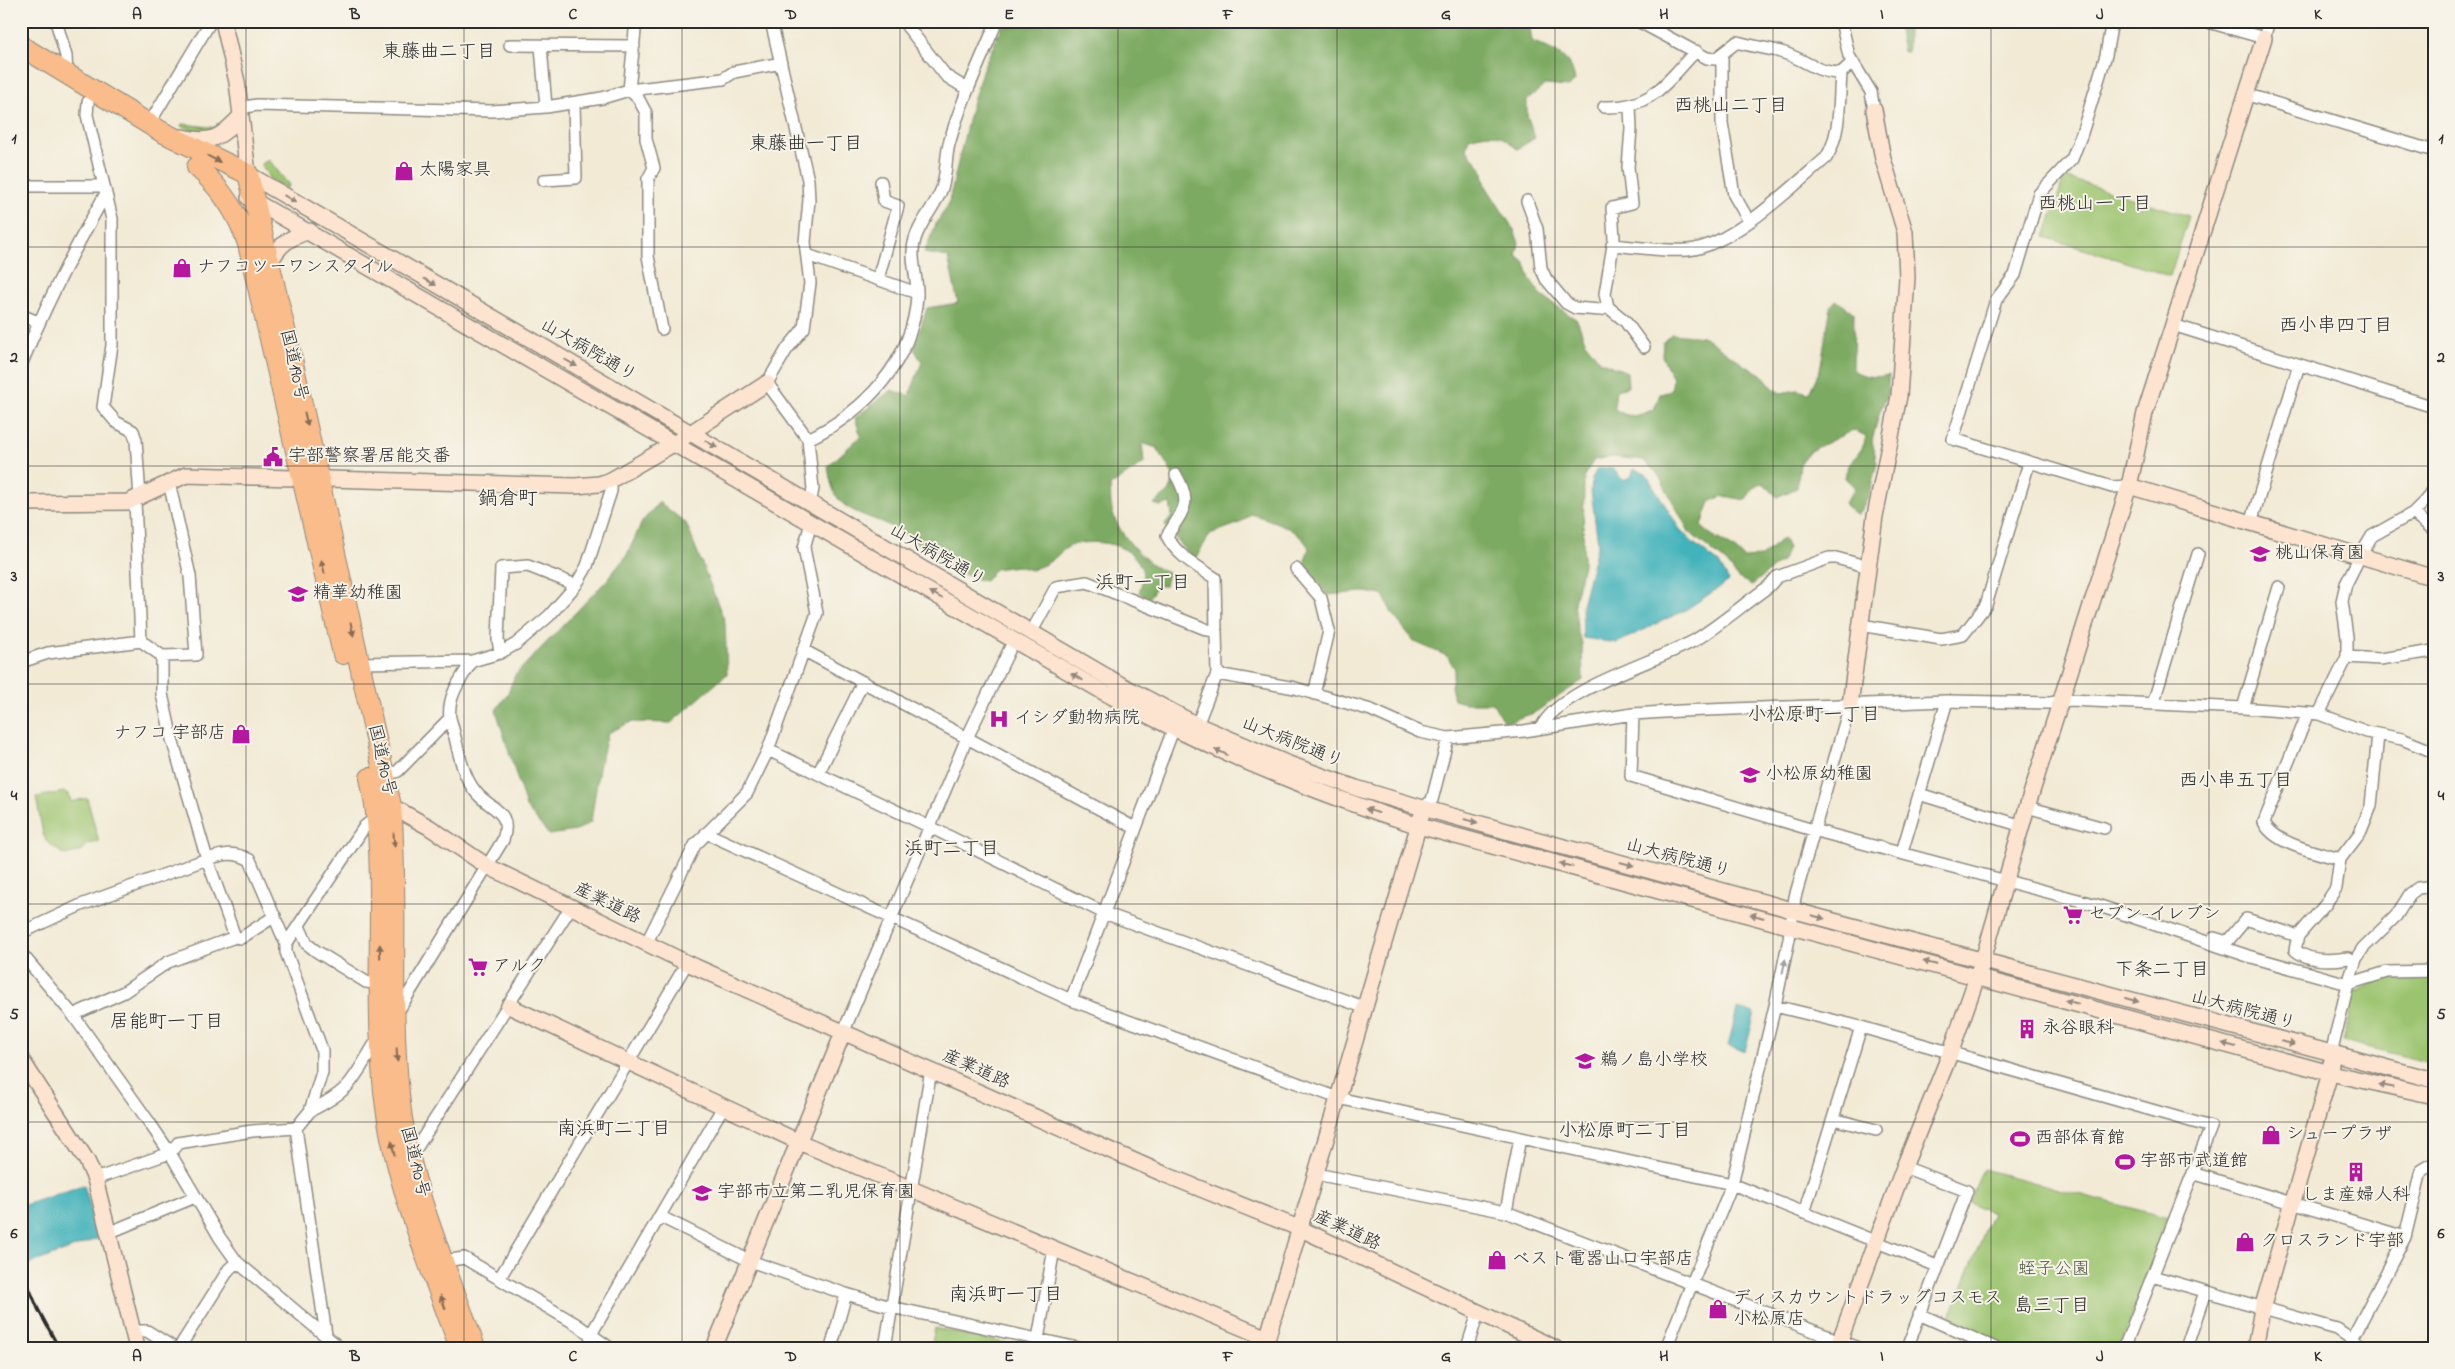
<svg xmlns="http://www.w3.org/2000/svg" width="2455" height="1369" viewBox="0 0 2455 1369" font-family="'Indie Flower','Klee One',sans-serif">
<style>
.green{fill:#9cc470;stroke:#64784e}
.forest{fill:#7daa62;stroke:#546a46}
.water{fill:#42b2bb;stroke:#366e73}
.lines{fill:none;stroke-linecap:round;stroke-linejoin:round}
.street-casing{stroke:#8e8a80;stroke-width:14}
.secondary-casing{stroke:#8e8a80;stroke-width:18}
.highway-casing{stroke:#8e8a80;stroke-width:22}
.street{stroke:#fff;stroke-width:11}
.secondary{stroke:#fde4d0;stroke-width:15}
.highway{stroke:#f9bc8a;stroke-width:20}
.rail{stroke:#2b2b2b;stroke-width:3}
.oneway{fill:#886c56}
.oneway2{fill:#94887e}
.oneway3{fill:#a0a0a0}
.grid{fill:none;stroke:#2b2b2b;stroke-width:1;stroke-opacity:0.55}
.labels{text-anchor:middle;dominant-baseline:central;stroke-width:4;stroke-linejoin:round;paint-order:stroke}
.poi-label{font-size:18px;fill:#2b2b2b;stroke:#f7f3e8;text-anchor:start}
.street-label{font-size:18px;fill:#2b2b2b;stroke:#f7f3e8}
.park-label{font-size:18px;fill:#4d5940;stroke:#f7f3e8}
.neighbourhood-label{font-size:19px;fill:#2b2b2b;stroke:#f7f3e8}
.quarter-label{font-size:20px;fill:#2b2b2b;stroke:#f7f3e8}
.neatline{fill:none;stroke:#2b2b2b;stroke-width:2}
.grid-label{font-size:16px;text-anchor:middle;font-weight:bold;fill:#2b2b2b}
</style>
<rect width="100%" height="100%" fill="#f7f3e8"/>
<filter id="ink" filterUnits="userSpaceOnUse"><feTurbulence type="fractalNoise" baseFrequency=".02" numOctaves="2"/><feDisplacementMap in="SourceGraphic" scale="10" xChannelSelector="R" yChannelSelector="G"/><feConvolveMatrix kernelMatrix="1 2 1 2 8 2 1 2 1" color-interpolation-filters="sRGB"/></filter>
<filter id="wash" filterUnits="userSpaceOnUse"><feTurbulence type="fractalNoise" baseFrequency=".0096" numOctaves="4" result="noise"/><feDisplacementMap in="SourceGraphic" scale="20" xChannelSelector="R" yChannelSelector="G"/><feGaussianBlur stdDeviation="1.12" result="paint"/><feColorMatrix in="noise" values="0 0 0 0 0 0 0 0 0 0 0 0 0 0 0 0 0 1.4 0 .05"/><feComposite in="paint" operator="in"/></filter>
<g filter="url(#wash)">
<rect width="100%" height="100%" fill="#f2ead5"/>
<path class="green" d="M182,124l36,4c-14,6 -23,4 -37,-2z
M269,160l20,25 -3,4 -17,-11 -8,-14z
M2064,177l125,39 -19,60 -125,-39z
M64,792l5,2 2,8 16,-4 12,44 -11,2 -6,7 -18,4 -17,-13 -4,-8 -7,-37z
M2434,976v88l-91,-23 12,-49 30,-15z
M1983,1169l186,49 -50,130h-113l-58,-26 44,-109 -23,-11z
M935,1328l93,20h-97z"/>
<path class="forest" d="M1005,21h524l3,20c22,10 40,15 43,40l-7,6 -23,-2 -18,15v15l8,23 -18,11c-18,-16 -24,-18 -48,-11l-3,11 16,20 4,17 28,44 5,13 -3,12 9,8 5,16 12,17 35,24 9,23 14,18 27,11 1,15 -12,3 -2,18c14,11 23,9 40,1l6,-15 11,-3 2,-12 -11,-23 1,-14 8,-8 34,3 39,28 17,9 12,15 8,4 16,-3 12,3 11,-23 11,-64 5,-6 18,13 -1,57c11,7 22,8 36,5l-2,21 -7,15 -8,30 5,22 -9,35 -11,18 -13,-12 11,-16 -10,-10c2,-20 18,-21 21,-42l-13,-6 -43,21 -10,13 -3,24 -20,9 -14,-14 -10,5 -7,12 -24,-4 -12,6 -9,24c13,14 31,17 43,32l17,-1 22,-19 5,10 -5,12 -31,25 -14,-7 -11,-15 -38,-31 -31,-58 -15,-14 -31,-3 -18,3 -10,16 -1,89 -9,38 4,30 4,10 1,37 -49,33 -30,10 -11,-20h-28l-11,-3 -3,-14 4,-17 -8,-13 -32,-14 -22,-27 -10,-20 -19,-3 -37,3 -23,-32 5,-15c-11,-20 -36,-27 -58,-34l-11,9 -30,11 -14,24 -7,-4 -24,-29 7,-9 -2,-13 -10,3 -6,-2 15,-12 6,-14 -18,-30 -15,-5 2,20 -34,23c1,7 0,16 2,24 5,23 34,55 56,63l-3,13h-8l-8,12 -10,-5c2,-8 6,-18 2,-26 -10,-25 -49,-29 -71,-21 -7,3 -12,10 -18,14 -6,5 -14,7 -21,10l-14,-4 -22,3 -10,12c-34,-6 -60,-35 -89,-52 -15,-9 -40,-14 -53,-25 -11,-10 -13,-25 -15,-38l33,-30 -6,-18 36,-28 18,6 13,-34 -8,-13 13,-41 31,-5 -10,-46 -24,-4 12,-29 12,-19 23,-97 12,-40z
M1897,21h24l-13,8v23h-5z
M659,502l27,21 39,99 2,52 -56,49 -40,-1 -23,11 -9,35 -8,54 -15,9 -27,4 -23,-28 -30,-97 12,-17 7,-18 91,-94 21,-26 15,-33z"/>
<path class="water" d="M1611,467l12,13 8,-3 3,-8 12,5 33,54 12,13 28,22 10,18 -42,28 -70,34 -34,-5 -1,-33 16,-62 -7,-52 1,-12 5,-10z
M1737,1009l18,4 -10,38 -17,-5z
M84,1185l15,53 -72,27 -2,-5 -4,2v-56z"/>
</g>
<g filter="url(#ink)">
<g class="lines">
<defs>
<path id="street" d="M56,21l10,35 1,19
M636,21l-7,69 9,8 8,15v26l8,29 -6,11v77l14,73
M771,21l37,159 1,20 -4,42 5,41 -6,45 -17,21 -20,34 41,56c57,-27 105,-78 109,-143 1,-18 -8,-39 -2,-57 5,-17 18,-30 25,-46 7,-14 5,-33 9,-49 12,-43 31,-82 48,-123
M903,21l43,55 21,13
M1638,21l69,37 8,1 22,-17c16,5 34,6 50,12 20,7 30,19 54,19l12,-11
M1841,21l8,35 22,36 3,18
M2112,21l-6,34 -24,78 -10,26 -33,35 -24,81 -19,25 -43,139 159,48 17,-1
M2205,21l59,17 5,-17
M510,45l124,1
M541,46l5,61
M1722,55v68l12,72 15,26
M2248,95l186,56
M88,102l-1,13 25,104v126l-9,62 13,15 17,9 3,9 4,58
M1630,106l1,23 -3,38 4,36 -20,5 2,31 -9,55 3,13 17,14 19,26
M1604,107c48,2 62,-25 92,-56
M239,108l18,-3 235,6 54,-4 56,-9 27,-8 94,-11 11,-7 47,-9
M149,124l62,-103
M544,180l32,-2 -2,-75
M21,186h81
M1527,201l10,28 4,39 5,11 20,24 9,5 25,2 8,-3
M1612,245c25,2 52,7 76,5 44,-4 105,-64 138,-92 15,-24 13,-57 15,-85
M807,255l110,38
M878,279l20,-73 -14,-5 -3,-19
M21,315l17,7
M2173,325l261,82
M21,365c24,-59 52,-114 84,-170
M808,439l5,50 -3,15
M1176,475c17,29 7,35 -9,61 9,19 31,31 48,42l1,53
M135,500l6,141
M2413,513l21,17
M2251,523l48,-158
M1296,569l25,29 8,33 -15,63
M1861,625l80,14 22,-4 23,-30 43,-142
M1031,633l25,-46 31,-5 121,48 8,1 1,43 78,14 76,22 49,22 28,6 76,-7 109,-17 47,-3 267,-10 103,2 20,-3 173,8 76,6 48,18 35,7 32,13
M803,650l332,178
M500,653l-2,-14 3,-71 27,-2 48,19
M162,656v38l10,45 35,120 28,78
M2347,657l33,2 54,-8
M21,662l27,-9 93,-12 21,15 34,-1 -6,-79 -21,-94
M359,663l113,-2 28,-8 16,-9 33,-28 27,-31 11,-19 24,-75v-11
M2153,704l45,-150
M2243,708l36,-121
M2308,713l-44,109c9,22 55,31 76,37
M1633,714l-2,62 182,54 284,75 151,51 100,28 8,-25 7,-11 33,-32 14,-22 8,-6 16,-2
M2319,714l28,-57v-20l-5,-36 4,-17 14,-28 12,-20 41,-23 13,-13 8,-13
M1197,725l20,-51
M1541,728c18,-40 117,-66 156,-89 25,-16 47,-35 71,-52l9,-10 52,-19h7l33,9
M768,750l162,77 174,86 262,95
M818,774l45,-92
M384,776l14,-5 52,-53
M1919,794l103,32
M2027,807l77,21
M1423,808l9,-8 16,-62
M706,833l365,167 259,95 17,5 385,84 205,82
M1902,852l45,-151
M299,926l8,18 9,7 50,31 15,2
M21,933l60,-28 126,-46c17,-5 27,-8 43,1l36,84v8l36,98v22l-12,39 -14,17 30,207
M2214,938l13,4 19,-23 52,17
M286,944l79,-118 13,-10
M646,944l49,-99 52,-52 21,-43 49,-137 -13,-65 7,-25
M21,953l52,62 76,107 21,31 50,85 17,24 103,86
M2348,958c-18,3 -39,4 -53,-8l3,-14 27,-31 11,-17 4,-29 20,-26 11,-27 7,-71
M1071,1000l102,-270
M1775,1006l86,21 350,100 -87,221
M397,1013l106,-173c10,-31 -14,-30 -28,-49 -15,-19 -18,-50 -25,-73 -3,-22 11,-39 22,-57
M73,1015l51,-23 44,-30 67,-25 6,1 34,-22
M843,1033l124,-295 47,-98
M2331,1054l17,-70 39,-12 47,-1
M310,1111c40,-20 42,-29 64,-66l6,-4
M1833,1119l43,11
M410,1158l161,-251
M1904,1167l63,24 -60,157
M2192,1173l213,64
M1316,1174l190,38 352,136
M95,1179l75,-26 8,-10 74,-12 44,-3
M1506,1212l14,-74
M1804,1213l57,-186
M661,1217l89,44 96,33 45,13 187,41
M108,1233l87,-36
M438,1262l26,-4 112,66 34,24
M2152,1276l185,53 28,19
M499,1279l188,-316
M1919,1314l76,34
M133,1331h14l27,17
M590,1336l133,-229
M1038,1339l16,-90
M2352,1339l53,-102 16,-66 13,-8
M179,1348l50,-79 8,-7
M831,1348l15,-54
M885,1348l46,-278
M1467,1348l11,-35
M1666,1348l66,-164 43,-178 14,-67 6,-42 55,-192
M2186,1348l19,-56"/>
<path id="secondary" d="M223,21l14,61 11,92 875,512 74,39 89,38 70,25 67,20 369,102 642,170
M182,137c30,7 38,1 58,-20
M249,198l856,495c101,55 204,98 314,133l911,247 104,23
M270,263c9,-19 20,-26 40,-32
M2129,486l305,92
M21,503l107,-1 58,-27 389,11 24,-2 12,-4 64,-37 92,-60
M1850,705l25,-189 24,-120 8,-119 -2,-45 -22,-73 -9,-49
M383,804l8,2 38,21 58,39 200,97 479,212 135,54 254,119
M509,1006l290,136 468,196
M21,1059l66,102 8,18 42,169
M1265,1346l156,-529
M714,1348l129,-315
M1837,1348l67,-181 46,-113 33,-94 44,-153 102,-321 16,-73 119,-375
M2255,1348l7,-39 68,-236 1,-10"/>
<path id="highway" d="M21,46l141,86 86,42 45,189 98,443c8,96 -2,192 8,288 8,88 47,171 76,254
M197,167c24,21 41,46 51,77l95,410
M370,778c9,40 10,79 10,120 0,60 -2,121 3,182 7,93 45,180 77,268"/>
</defs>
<use href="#street" class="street-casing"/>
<use href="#secondary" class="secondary-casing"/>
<use href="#highway" class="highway-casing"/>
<use href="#street" class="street"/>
<use href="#secondary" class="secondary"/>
<use href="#highway" class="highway"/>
<path class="rail" d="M21,1268l17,41 21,39"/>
</g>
<defs><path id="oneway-solid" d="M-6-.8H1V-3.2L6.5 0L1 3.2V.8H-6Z" transform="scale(1.25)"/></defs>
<g class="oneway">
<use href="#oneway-solid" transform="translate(214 159) rotate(27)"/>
<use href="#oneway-solid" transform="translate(306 419) rotate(77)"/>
<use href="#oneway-solid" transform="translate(323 567) rotate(-103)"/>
<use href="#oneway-solid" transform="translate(352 629) rotate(78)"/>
<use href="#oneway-solid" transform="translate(394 840) rotate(86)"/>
<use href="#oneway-solid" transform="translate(380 951) rotate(-91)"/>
<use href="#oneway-solid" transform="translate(397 1055) rotate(87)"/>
<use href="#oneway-solid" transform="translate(393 1148) rotate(-102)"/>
<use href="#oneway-solid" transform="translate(443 1302) rotate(-110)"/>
</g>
<g class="oneway2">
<use href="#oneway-solid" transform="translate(290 199) rotate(31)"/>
<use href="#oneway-solid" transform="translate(430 282) rotate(30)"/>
<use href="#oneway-solid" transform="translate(571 363) rotate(30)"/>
<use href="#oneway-solid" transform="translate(711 444) rotate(31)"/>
<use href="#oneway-solid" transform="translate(936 595) rotate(-150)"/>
<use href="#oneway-solid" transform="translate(1077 677) rotate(-150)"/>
<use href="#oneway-solid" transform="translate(1221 752) rotate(-156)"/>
<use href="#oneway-solid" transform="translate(1372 811) rotate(-162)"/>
<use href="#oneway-solid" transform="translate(1471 821) rotate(15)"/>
<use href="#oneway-solid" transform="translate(1627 864) rotate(15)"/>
<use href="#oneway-solid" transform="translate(1566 865) rotate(-165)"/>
<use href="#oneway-solid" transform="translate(1757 916) rotate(-165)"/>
<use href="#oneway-solid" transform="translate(1818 917) rotate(15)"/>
<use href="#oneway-solid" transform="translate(1930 963) rotate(-165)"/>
<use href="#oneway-solid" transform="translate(2132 1000) rotate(15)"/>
<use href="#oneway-solid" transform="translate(2072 1002) rotate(-165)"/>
<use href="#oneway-solid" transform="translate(2288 1043) rotate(15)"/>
<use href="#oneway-solid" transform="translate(2229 1045) rotate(-165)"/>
<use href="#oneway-solid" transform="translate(2386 1086) rotate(-168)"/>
</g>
<use class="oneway3" href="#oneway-solid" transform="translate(1784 966) rotate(-78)"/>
</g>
<path class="grid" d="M246,21v1327M464,21v1327M682,21v1327M900,21v1327M1118,21v1327M1337,21v1327M1555,21v1327M1773,21v1327M1991,21v1327M2209,21v1327M21,247h2413M21,466h2413M21,684h2413M21,904h2413M21,1122h2413"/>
<defs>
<symbol id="shop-bare" viewBox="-9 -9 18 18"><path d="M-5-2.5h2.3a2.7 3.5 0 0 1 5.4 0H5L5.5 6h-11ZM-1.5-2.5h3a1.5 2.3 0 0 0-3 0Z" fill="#b5179e" stroke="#f7f3e8" stroke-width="2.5" paint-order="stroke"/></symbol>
<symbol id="civic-bare" viewBox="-9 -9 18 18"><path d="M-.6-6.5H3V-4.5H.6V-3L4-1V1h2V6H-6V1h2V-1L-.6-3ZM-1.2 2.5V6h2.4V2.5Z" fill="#b5179e" stroke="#f7f3e8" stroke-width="2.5" paint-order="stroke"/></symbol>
<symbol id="school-bare" viewBox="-9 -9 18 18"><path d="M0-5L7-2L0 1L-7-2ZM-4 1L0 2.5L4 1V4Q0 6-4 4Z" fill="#b5179e" stroke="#f7f3e8" stroke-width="2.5" paint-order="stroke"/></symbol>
<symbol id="hospital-bare" viewBox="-9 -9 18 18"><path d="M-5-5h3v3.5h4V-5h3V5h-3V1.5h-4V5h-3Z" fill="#b5179e" stroke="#f7f3e8" stroke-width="2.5" paint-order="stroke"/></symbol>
<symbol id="supermarket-bare" viewBox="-9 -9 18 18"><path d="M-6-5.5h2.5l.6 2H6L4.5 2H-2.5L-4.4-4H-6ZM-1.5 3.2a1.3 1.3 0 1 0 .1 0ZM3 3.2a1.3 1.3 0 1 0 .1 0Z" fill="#b5179e" stroke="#f7f3e8" stroke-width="2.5" paint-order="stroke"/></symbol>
<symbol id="building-bare" viewBox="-9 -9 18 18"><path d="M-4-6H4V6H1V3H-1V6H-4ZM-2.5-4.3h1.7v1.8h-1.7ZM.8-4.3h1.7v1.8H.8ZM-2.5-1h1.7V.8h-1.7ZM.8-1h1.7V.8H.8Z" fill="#b5179e" stroke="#f7f3e8" stroke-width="2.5" paint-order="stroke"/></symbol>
<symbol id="stadium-bare" viewBox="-9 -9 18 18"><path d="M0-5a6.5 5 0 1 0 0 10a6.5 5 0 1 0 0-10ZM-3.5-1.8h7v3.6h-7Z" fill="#b5179e" stroke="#f7f3e8" stroke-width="2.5" paint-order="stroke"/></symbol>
</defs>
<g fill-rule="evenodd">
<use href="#shop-bare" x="390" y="157" width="28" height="28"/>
<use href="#shop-bare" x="168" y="254" width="28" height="28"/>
<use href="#civic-bare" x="259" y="443" width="28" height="28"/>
<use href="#school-bare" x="2246" y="540" width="28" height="28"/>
<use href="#school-bare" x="284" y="580" width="28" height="28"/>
<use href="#hospital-bare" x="985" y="705" width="28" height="28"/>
<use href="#shop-bare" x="227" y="720" width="28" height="28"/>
<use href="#school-bare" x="1736" y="761" width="28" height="28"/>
<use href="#supermarket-bare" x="2059" y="901" width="28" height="28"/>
<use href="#supermarket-bare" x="464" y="953" width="28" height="28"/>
<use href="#building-bare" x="2013" y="1015" width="28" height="28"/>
<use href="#school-bare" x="1571" y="1047" width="28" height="28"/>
<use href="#shop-bare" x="2257" y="1121" width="28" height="28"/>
<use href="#stadium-bare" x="2006" y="1125" width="28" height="28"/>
<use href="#stadium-bare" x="2111" y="1148" width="28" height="28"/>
<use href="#building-bare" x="2342" y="1158" width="28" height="28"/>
<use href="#school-bare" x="688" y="1179" width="28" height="28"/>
<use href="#shop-bare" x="2231" y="1228" width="28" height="28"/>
<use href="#shop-bare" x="1483" y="1246" width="28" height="28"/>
<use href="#shop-bare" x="1704" y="1295" width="28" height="28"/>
</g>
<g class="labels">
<g class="poi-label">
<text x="419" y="171">太陽家具</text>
<text x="197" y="268">ナフコツーワンスタイル</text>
<text x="288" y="457">宇部警察署居能交番</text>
<text x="2275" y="554">桃山保育園</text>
<text x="313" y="594">精華幼稚園</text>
<text x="1014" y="719">イシダ動物病院</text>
<text x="226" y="734" text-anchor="end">ナフコ 宇部店</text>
<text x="1765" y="775">小松原幼稚園</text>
<text x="2088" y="915">セブン-イレブン</text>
<text x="493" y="967">アルク</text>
<text x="2042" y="1029">永谷眼科</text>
<text x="1600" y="1061">鵜ノ島小学校</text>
<text x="2286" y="1135">シュープラザ</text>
<text x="2035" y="1139">西部体育館</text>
<text x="2140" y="1162">宇部市武道館</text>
<text x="717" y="1193">宇部市立第二乳児保育園</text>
<text x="2356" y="1196" text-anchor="middle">しま産婦人科</text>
<text x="2260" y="1242">クロスランド宇部</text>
<text x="1512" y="1260">ベスト電器山口宇部店</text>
<text x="1733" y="1299">ディスカウントドラッグコスモス<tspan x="1733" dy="21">小松原店</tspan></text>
</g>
<g class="street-label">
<text transform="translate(588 351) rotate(30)">山大病院通り</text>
<text transform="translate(293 365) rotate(77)">国道190号</text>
<text transform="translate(937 556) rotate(30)">山大病院通り</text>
<text transform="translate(1292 743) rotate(22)">山大病院通り</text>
<text transform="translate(381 760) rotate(77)">国道190号</text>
<text transform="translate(1678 859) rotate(15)">山大病院通り</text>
<text transform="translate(607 904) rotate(26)">産業道路</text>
<text transform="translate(2243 1011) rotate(15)">山大病院通り</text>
<text transform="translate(976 1070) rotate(24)">産業道路</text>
<text transform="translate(414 1162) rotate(76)">国道190号</text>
<text transform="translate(1347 1231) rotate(25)">産業道路</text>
</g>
<g class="park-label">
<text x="2054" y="1270">蛭子公園</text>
</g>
<g class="neighbourhood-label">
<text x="439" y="52">東藤曲二丁目</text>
<text x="1731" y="106">西桃山二丁目</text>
<text x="806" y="144">東藤曲一丁目</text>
<text x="2095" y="204">西桃山一丁目</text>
<text x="2336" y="326">西小串四丁目</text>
<text x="1143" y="583">浜町一丁目</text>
<text x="1814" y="715">小松原町一丁目</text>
<text x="2236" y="781">西小串五丁目</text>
<text x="952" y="849">浜町二丁目</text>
<text x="2162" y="970">下条二丁目</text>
<text x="167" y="1022">居能町一丁目</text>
<text x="614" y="1129">南浜町二丁目</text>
<text x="1625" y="1131">小松原町二丁目</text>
<text x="1006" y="1295">南浜町一丁目</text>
<text x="2052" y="1306">島三丁目</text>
</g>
<g class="quarter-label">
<text x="508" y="499">鍋倉町</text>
</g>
</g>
<rect width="2455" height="1369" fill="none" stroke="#f7f3e8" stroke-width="55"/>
<rect x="28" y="28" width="2400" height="1314" class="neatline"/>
<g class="grid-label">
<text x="137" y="19">A</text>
<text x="355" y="19">B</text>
<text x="573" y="19">C</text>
<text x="791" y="19">D</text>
<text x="1009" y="19">E</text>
<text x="1228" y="19">F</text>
<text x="1446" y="19">G</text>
<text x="1664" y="19">H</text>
<text x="1882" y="19">I</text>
<text x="2100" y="19">J</text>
<text x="2318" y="19">K</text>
<text x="14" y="143">1</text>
<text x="2441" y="143">1</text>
<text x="14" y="362">2</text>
<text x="2441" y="362">2</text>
<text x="14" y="581">3</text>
<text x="2441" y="581">3</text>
<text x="14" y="800">4</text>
<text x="2441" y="800">4</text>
<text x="14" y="1019">5</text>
<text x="2441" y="1019">5</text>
<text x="14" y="1238">6</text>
<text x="2441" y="1238">6</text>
<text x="137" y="1361">A</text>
<text x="355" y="1361">B</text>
<text x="573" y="1361">C</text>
<text x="791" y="1361">D</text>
<text x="1009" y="1361">E</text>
<text x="1228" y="1361">F</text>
<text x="1446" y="1361">G</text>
<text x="1664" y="1361">H</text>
<text x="1882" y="1361">I</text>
<text x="2100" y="1361">J</text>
<text x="2318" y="1361">K</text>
</g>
</svg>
